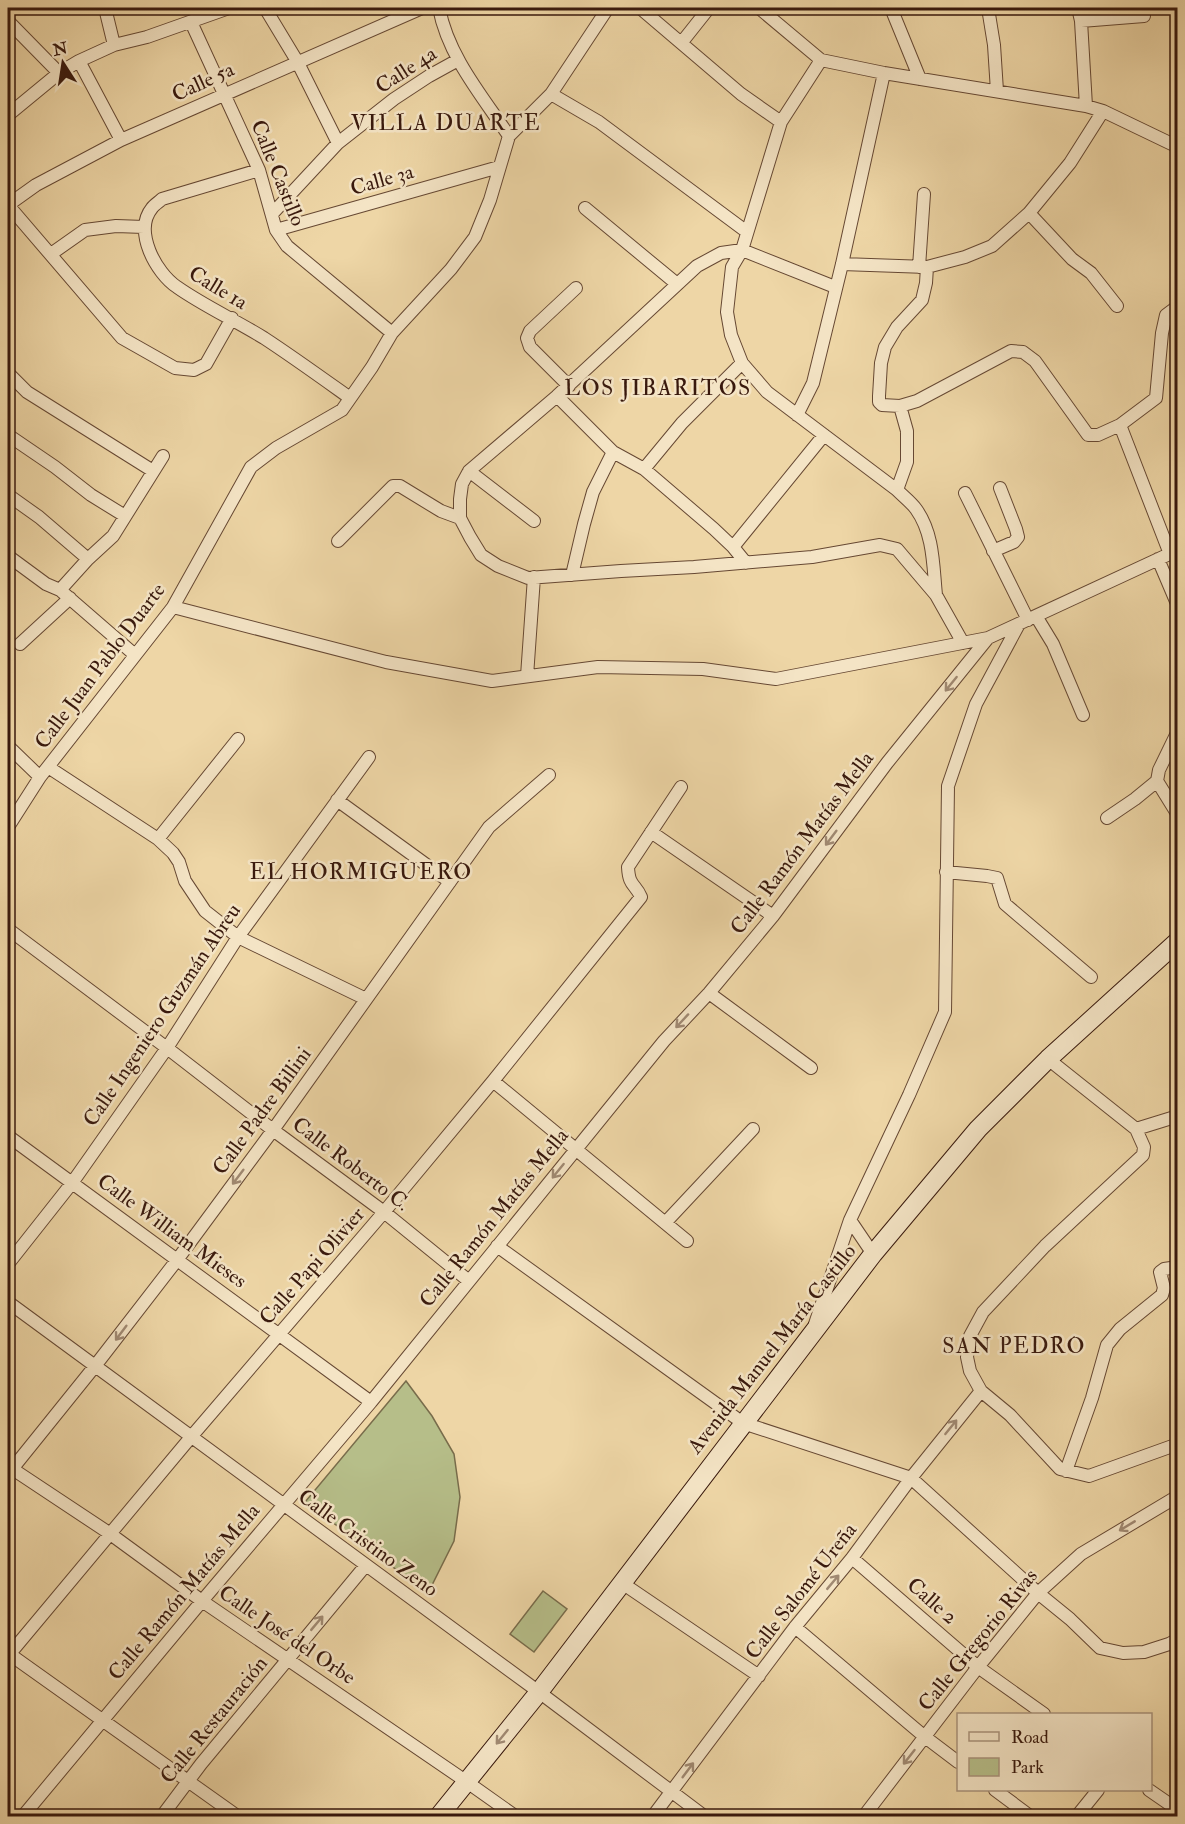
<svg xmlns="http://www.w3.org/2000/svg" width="1185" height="1824" viewBox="0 0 1185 1824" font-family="'IM FELL Double Pica',serif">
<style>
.green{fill:#b6be89;stroke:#786c4b;stroke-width:1.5}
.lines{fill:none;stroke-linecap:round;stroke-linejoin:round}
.street-casing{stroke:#664833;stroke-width:14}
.secondary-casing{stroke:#39190d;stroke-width:20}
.street{stroke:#f4e4c5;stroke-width:12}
.secondary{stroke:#f4e4c5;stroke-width:18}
.oneway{stroke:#a08972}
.labels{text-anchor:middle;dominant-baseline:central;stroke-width:5;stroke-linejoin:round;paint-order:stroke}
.street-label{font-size:21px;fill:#39190d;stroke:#f4e4c5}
.neighbourhood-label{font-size:22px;letter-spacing:1.5px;fill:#39190d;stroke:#f4e4c5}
</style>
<rect width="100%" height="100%" fill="#eed6a6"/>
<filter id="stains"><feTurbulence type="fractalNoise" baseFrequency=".00333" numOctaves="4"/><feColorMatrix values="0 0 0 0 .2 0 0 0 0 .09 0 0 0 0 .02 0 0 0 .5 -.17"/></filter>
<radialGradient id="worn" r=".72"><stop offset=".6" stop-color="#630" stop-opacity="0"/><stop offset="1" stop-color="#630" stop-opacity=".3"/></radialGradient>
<path class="green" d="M406,1381l26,35 22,38 6,43 -6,44 -26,52 -123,-91z
M543,1591l24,18 -33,43 -24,-18z"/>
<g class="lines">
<defs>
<path id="street" d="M105,8l9,37
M265,8l32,53 41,82
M640,8l101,86 40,28
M759,8l62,52 63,13 202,33 17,5 75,36
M891,8l29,71
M988,8l6,37 3,46
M1078,8l3,13 5,85
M8,21l51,52
M1081,21l63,-5
M191,22l68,148 17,60 11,16 105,87
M682,42l27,-34
M821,60l-40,62 -39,128 -10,17 -5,45 4,23 11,28 25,29 130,98c6,6 14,12 19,19 18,25 17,57 20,86
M79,61l42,79
M551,94l48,28 148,110
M8,115l51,-42 20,-12 35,-16 33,-8 82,-29
M509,136l42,-42 57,-86
M259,170l-97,29c-3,3 -8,6 -10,9 -19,23 4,65 25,79 27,19 58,33 87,51 29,19 58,40 86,60
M8,205l28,-20 85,-45 301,-132
M8,205l114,133 53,30 19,2 12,-6 26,-46
M585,208l92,76
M1029,213l43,46 19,14 26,33
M272,214l66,-71 56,-44 35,-23 29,-16
M276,230l223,-63
M51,254l34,-24 31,-4 28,1
M842,264l85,3 38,-10 27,-11 37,-33 41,-50 33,-52
M919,267l5,-73
M927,267l-1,16 -4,17 -25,27 -12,20 -4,16 -2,33v6l3,3 18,1 17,-5 94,-50 12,1 12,9 53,74h10l22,-10
M835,287l-93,-37 -21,3 -24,13 -140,130 -88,75 -7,13 -2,15v19l10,19 11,18 17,11 30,12 93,-7 73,-4 118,-10 68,-12 17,4 39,46 27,48
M9,374l18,18 126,79
M569,386l-39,-39 -3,-9 3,-7 46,-43
M557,396l56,56 31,17 70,60 19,18 13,16
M797,415l16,-32 29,-119 42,-191
M8,435l47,32 36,28 34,21
M644,469l38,-46 60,-60
M469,471l65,50
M897,490l10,-28v-31l-7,-25
M965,493l63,127
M8,495l31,22 49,42
M338,541l55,-55h7l41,25 19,7
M733,547l91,-112
M993,551l21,-9 4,-5 -2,-8 -16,-41
M1170,554l-50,-129 36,-27 6,-65 4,-18 12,-9
M8,556l38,28 14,6 75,65
M1158,559l20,47
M572,575l12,-51 9,-32 20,-40
M60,590l28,-31 25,-23 50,-80
M173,607l213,55 106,19 106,-14 105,2 73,10 212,-41 190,-88
M1036,616l17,28 30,71
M20,644l50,-46
M527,676l7,-99
M1178,731l-19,39 -2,11 21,34
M8,746l32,31
M48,767l110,72 15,14 6,9 6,19 20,30 33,26 128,62
M337,800l113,82
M1107,818l28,-19 22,-18
M8,827l32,-50 133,-170 78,-140 25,-19 66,-38 30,-43 20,-34 59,-64 24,-32 15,-37 19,-64c-27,-40 -61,-80 -70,-128
M651,832l122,84
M158,839l80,-100
M946,872l41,4 10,2 8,26 86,73
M8,929l159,119 106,82 111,82 85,69
M709,993l102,75
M1048,1059l88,70 42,-13
M493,1081l194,160
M1136,1129l8,18 -1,8 -98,91 -62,66 -13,24 -3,21 3,14 11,20 29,24 50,54 29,7 89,-32
M8,1136l363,266
M665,1223l88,-94
M497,1246l246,177 168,55 127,115 32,26 30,29 23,5 21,-1 25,-8 9,-5
M873,1254l-23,-34 59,-125 36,-83 3,-226 28,-82 43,-80
M8,1264l64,-81 95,-135 71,-111 131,-180
M8,1302l531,390 165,124
M815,1324l35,-104
M8,1466l101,67 93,68 265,181 48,34
M1066,1471l26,-73 15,-53 13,-16 42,-34 2,-7 -4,-16 4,-3 14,-2
M8,1474l87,-108 82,-106 96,-130 216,-303 60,-52
M852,1558l126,109 66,47
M622,1583l137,93
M795,1627l130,110 33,25
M8,1653l229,163
M8,1656l183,-219 193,-225 109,-131 148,-184c-6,-14 -12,-10 -13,-30l53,-80
M995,1790l35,26
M1149,1790l29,20
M23,1816l179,-215 169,-199 293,-361 45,-48 64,-77 114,-153 101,-125
M162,1816l39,-52 165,-199
M653,1816l142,-189 57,-69 59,-80 70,-87
M864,1816l114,-149 60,-74 43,-39 97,-58
M1077,1816l21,-26"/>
<path id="secondary" d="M439,1816l100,-124 334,-438 105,-125 70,-70 130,-118"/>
</defs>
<use href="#street" class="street-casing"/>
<use href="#secondary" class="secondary-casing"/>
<use href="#street" class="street"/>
<use href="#secondary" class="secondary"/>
</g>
<defs><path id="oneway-shaft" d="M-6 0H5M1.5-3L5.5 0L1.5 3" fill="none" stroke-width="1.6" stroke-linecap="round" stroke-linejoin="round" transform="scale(1.5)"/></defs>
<g class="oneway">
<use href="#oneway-shaft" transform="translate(951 684) rotate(129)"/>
<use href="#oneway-shaft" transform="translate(831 838) rotate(127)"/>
<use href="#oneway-shaft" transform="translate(682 1021) rotate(133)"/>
<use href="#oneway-shaft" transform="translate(558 1171) rotate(129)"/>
<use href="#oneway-shaft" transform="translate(238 1177) rotate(127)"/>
<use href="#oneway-shaft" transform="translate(121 1333) rotate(127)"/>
<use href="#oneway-shaft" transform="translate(951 1427) rotate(-51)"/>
<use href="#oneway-shaft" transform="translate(1127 1526) rotate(149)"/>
<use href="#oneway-shaft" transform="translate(833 1582) rotate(-50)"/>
<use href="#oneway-shaft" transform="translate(317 1623) rotate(-50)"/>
<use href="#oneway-shaft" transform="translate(502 1737) rotate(129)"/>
<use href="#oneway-shaft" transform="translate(909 1757) rotate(128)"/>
<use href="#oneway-shaft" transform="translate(688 1770) rotate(-53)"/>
</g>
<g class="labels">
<g class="street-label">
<text transform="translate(406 70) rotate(-33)">Calle 4a</text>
<text transform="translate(203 82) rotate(-25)">Calle 5a</text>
<text transform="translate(278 173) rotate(68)">Calle Castillo</text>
<text transform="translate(382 180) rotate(-16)">Calle 3a</text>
<text transform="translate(218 288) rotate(31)">Calle 1a</text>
<text transform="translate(100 666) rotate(-53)">Calle Juan Pablo Duarte</text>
<text transform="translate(802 843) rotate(-53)">Calle Ramón Matías Mella</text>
<text transform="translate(162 1015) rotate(-56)">Calle Ingeniero Guzmán Abreu</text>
<text transform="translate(262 1111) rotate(-54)">Calle Padre Billini</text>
<text transform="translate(351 1164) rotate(37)">Calle Roberto C.</text>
<text transform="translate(494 1218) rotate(-51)">Calle Ramón Matías Mella</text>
<text transform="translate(172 1231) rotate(36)">Calle William Mieses</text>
<text transform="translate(312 1266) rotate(-49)">Calle Papi Olivier</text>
<text transform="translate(772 1349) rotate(-52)">Avenida Manuel María Castillo</text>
<text transform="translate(368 1543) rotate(36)">Calle Cristino Zeno</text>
<text transform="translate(801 1591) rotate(-52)">Calle Salomé Ureña</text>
<text transform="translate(184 1592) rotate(-50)">Calle Ramón Matías Mella</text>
<text transform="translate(932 1601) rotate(41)">Calle 2</text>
<text transform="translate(287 1635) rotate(34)">Calle José del Orbe</text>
<text transform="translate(978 1640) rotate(-51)">Calle Gregorio Rivas</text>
<text transform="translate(214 1720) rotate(-51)">Calle Restauración</text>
</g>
<g class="neighbourhood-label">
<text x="446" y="123">VILLA DUARTE</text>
<text x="658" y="388">LOS JIBARITOS</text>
<text x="361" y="872">EL HORMIGUERO</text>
<text x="1014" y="1346">SAN PEDRO</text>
</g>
</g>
<rect width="1185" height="1824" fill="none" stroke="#eed6a6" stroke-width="30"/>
<rect x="9" y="9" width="1167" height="1806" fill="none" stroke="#39190d" stroke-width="3"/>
<rect x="15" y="15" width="1155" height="1794" fill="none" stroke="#39190d" stroke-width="1.5"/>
<rect x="957" y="1713" width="195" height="78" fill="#f4e4c5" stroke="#a9937b" stroke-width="1.5"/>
<rect x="969" y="1732" width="30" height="9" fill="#f4e4c5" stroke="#a9937b" stroke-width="1.5"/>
<text x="1011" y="1743" font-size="18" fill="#39190d">Road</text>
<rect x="969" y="1758" width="30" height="18" fill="#b6be89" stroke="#a9937b" stroke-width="1.5"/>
<text x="1011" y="1773" font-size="18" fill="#39190d">Park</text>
<g transform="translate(63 63) rotate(348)" stroke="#f4e4c5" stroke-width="4.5" paint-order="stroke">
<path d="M0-4.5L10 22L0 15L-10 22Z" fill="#39190d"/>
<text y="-9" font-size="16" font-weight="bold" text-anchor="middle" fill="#39190d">N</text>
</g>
<rect width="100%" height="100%" filter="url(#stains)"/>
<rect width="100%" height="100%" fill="url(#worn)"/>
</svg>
